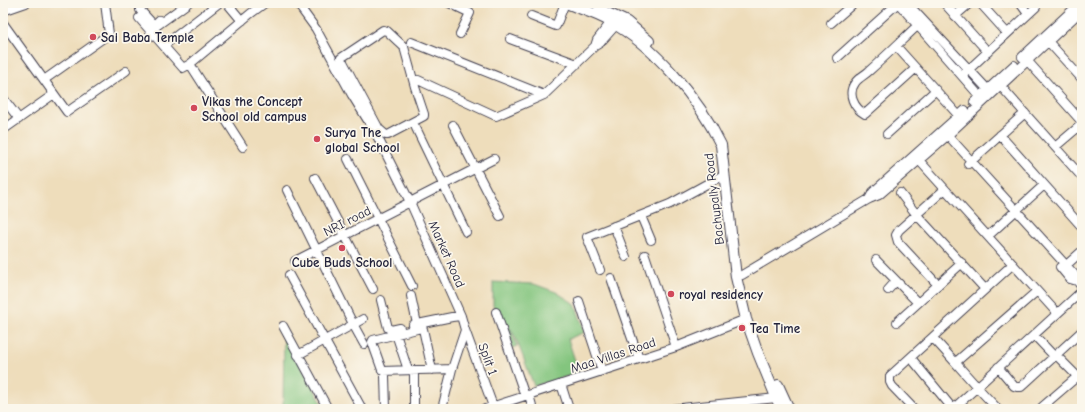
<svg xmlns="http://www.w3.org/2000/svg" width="1085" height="412" viewBox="0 0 1085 412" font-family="'Comic Neue',sans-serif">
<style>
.green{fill:#83c57e;stroke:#52745c}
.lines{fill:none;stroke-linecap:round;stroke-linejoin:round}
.minor-casing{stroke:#413e4e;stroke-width:10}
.major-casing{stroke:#413e4e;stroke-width:12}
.minor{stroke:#fff;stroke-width:8}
.major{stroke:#fff;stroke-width:10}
.poi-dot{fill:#d1495b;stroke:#fbf7ec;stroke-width:1.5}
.labels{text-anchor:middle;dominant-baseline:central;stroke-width:3.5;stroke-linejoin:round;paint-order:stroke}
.poi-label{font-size:13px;font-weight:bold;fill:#22223b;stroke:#fbf7ec;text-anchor:start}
.street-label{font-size:13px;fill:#22223b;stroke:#fbf7ec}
</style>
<rect width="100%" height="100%" fill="#fbf7ec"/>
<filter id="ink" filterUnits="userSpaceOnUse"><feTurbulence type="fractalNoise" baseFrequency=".025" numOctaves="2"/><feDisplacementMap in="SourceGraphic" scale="8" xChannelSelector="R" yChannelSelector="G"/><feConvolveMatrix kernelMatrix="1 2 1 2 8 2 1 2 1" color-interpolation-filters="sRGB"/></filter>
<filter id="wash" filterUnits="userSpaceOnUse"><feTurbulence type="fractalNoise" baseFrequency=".012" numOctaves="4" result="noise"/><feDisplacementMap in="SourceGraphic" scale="16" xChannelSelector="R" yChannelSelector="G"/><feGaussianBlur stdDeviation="0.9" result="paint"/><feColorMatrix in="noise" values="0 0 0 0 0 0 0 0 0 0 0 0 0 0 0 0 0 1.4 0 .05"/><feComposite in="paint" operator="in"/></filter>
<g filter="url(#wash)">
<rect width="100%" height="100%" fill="#edb"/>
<path class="green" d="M493,282l41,2 22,8 19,12 10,28 -17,7 11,34 -45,13 -17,-45 -6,-12h-1l7,17 -5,2 -8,-18 6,-2 -10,-11 -7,-11z
M284,334l41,75h-42z"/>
</g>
<g filter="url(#ink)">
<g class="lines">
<defs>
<path id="minor" d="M147,3l-7,5v2l12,13 3,1 4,-4
M188,3l-33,24 -1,3 11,12 2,1 52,-40
M227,3l15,18
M297,3l19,26 36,66 23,37 35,70 51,114 4,14 29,79
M449,3l21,10 -10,21
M898,3l85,97
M907,3l84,90
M944,3l44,49
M980,3l27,30
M1020,3l8,11
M3,11l23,-8
M531,16l25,10 9,-23
M955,16l15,-13
M139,18l44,50 7,-4 60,-50 15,-11
M611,22l-14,18 -2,6 5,-3 16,-18
M3,23l64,89 59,-41
M831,23l23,-20
M383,30l4,1 17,16 11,40 9,27v2l-36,19h-2l-7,-6 -38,-71z
M1045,38l37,41
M510,39l67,25
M411,42l133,53
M896,46l63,70
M1022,57l58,-54
M1024,57l58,65
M837,58l61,-55
M190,64l53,83
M916,68l-51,46c-11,-6 -18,-20 -10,-31 3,-5 10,-8 14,-12 17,-15 32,-30 48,-45
M965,73l71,-66
M44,80l65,-46 -4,-31
M418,80l78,36 48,-21 51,-49
M997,82l85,95
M3,98l16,21
M974,102l40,-37
M453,125l47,91
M416,128l50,104
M3,130l51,-36
M944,131l130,143 3,7 5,6
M887,134l49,-44
M1000,135l82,92
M1055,147l27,-23
M916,157l141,156
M348,159l64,127
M968,164l57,-51
M315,178l58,111
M287,190l66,134 11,20
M900,193l16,21 69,75
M869,199l4,-7 92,-82
M641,216l10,24
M614,226l12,31
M988,236l56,-51
M645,255l31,92
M876,260l42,43
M295,261l199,-102
M1060,267l10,12 7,2
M1062,269l20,-18
M600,270l-13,-33 83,-33 55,-30
M289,275l73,134
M742,275l127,-76 10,-4 68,-59 135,-126
M611,278l28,81
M938,285l-40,-43 -2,-7 3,-5 46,-41
M888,290l8,-9
M411,296l6,28
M381,300l7,28 3,2 9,-2
M579,301l23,70
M496,312l29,84
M897,322l65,-59
M413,325l39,-8 9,-1
M283,326l45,83
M396,334l12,36
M1034,335l20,21
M933,338c21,22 41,47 63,69l1,2
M298,355l65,-36
M1056,355l25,25
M911,358l42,51 129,-118
M956,362l81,-71
M998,367l16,19 3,1h4l61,-56
M432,370l-9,-41 -2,-1 -48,12 -1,2 10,28 2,1c23,-1 45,-1 68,-2
M414,374v35
M385,376l1,33
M561,384l8,25
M529,395l4,14
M1042,407l36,-31
M442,409l10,-40 13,-39
M485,409l191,-62 70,-28
M672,409l105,-11
M914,409l-22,-23 -2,-4v-6l123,-112"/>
<path id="major" d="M566,3c14,6 30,10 43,18 45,24 90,78 112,124l15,132 10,42 12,34 23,56
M599,9l28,13 22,19
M778,385l11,24"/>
</defs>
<use href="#minor" class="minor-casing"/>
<use href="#major" class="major-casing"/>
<use href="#minor" class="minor"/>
<use href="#major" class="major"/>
</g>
</g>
<g class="poi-dot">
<circle cx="93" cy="37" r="4"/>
<circle cx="194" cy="108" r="4"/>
<circle cx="317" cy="139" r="4"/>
<circle cx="342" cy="248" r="4"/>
<circle cx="671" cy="294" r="4"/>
<circle cx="742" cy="328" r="4"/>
</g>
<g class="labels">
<g class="poi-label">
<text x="101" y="37">Sai Baba Temple</text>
<text x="202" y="101">Vikas the Concept<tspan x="202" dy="15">School old campus</tspan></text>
<text x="325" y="132">Surya The<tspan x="325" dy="15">global School</tspan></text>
<text x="342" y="262" text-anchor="middle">Cube Buds School</text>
<text x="679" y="294">royal residency</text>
<text x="750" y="328">Tea Time</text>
</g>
<g class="street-label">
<text transform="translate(714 199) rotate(-97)">Bachupally Road</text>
<text transform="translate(347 221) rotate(-27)">NRI road</text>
<text transform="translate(447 254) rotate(66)">Market Road</text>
<text transform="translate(613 355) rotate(-18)">Maa Villas Road</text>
<text transform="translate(488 359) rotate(70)">Split 1</text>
</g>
</g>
<rect width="1085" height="412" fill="none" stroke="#fbf7ec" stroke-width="16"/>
</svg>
